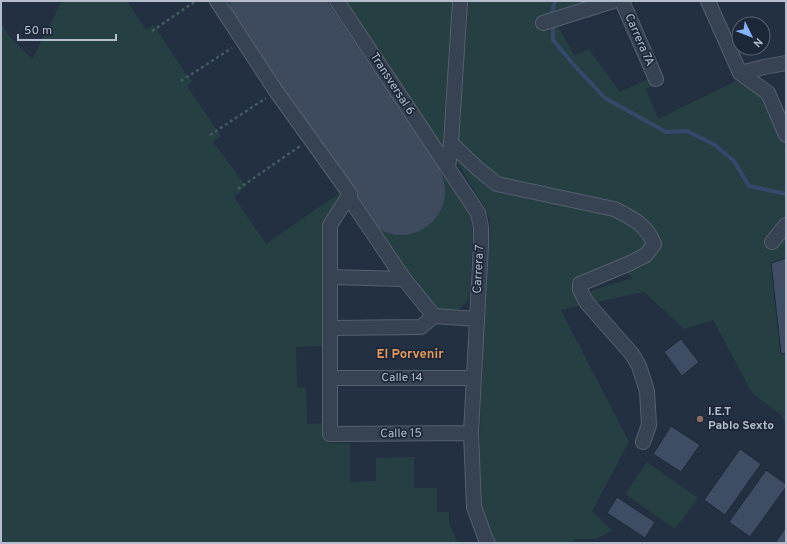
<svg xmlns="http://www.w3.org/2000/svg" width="787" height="544" viewBox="0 0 787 544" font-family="Overpass,sans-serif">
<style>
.green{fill:#253f43}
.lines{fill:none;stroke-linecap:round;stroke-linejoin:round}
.stream{stroke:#354a6b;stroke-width:4}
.runway{stroke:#3e4b5e;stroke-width:88}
.building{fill:#3e4d63;stroke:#1e2939}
.minor-casing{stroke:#55606f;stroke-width:16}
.path{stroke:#435c60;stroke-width:2.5;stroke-dasharray:3 3;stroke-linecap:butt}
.minor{stroke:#374252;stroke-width:14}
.education-dot{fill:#8d6e63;stroke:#1c2737;stroke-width:1.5}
.labels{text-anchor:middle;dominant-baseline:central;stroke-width:3.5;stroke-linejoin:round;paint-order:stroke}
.street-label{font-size:12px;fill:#b4bdcc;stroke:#1c2737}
.poi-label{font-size:12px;font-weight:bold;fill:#b4bdcc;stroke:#1c2737;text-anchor:start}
.neighbourhood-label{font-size:13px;font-weight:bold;fill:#e0975b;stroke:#1c2737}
</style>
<rect width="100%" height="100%" fill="#233042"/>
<path class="green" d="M62,1h65l19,29 8,-5 32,49 7,7 -6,5 34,50 -8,6 33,44 -12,11 32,47 75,-52 3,4 -19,28 -2,122 -27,1 1,40 9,1 1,36 19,-1 2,20 22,1v38l26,-1v-23l38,-1v31h23v24h12v12l9,19h-457v-521l7,13 24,24z
M227,1h99l144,212 3,20 -3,57 -2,11 -14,13 -19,-1 -37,-51 -42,-66z
M344,1h112l-11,157z
M467,1h136l-46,23 17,31 15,-6 31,43 28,-13 5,7 -7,3 12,30 78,-38 27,16 23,53v273l-5,-8 -29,-22 -39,-73 -29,9 -40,-37 -51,11 -2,-12 41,-13 -13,-13 -42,17 6,23 -22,5 68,132 -37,69 20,20 -17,8h-20l-2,4h-80l-15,-38 5,-186 7,-99 -7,-15 -27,-45z
M647,462l51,36 -23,31 -50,-35z"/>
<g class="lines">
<path class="stream" d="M552,13l3,-12
M553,23v17l20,24 32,34 61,34 21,-1 28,14 19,16 15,25 37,8"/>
<path class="runway" d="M274,1l127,190"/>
</g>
<path class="building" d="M786,258v95l-5,1 -10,-91z
M681,339l18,23 -17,14 -18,-24z
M671,426l29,19 -19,27 -28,-18z
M740,449l21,15 -36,51 -21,-15z
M766,470l20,14v3l-36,50 -21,-15z
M617,497l38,25 -10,16 -38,-25z
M786,527v16h-11z"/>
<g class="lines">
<defs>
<path id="minor" d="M217,1l59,90 74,103 -20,31v209l141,-1
M337,1l111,167
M460,1l-9,142 -3,25 30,45 3,14v18l-10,188 3,74 12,33 2,3
M622,1l34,78
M708,1l32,72 28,20 18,42
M543,23l70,-22
M740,73l24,-6 22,-4
M451,143l26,25 20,16 117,25c17,8 33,16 40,35l-8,11 -18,9 -48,20v6l7,13 45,51 7,12 8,25 2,34 -6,17
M348,196l56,83 30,37
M772,242l14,-17
M330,277l74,2
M330,328l91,-1 13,-11 43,3
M330,378h144"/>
</defs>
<use href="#minor" class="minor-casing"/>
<path class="path" d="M152,31l44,-30
M181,81l51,-33
M210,135l56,-37
M238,189l62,-43"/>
<use href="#minor" class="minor"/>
</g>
<circle class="education-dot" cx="700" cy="419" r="4"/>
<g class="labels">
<g class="street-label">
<text transform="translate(639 40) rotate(66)">Carrera 7A</text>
<text transform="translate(392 84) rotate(57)">Transversal 6</text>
<text transform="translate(479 269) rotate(-87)">Carrera 7</text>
<text x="402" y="378">Calle 14</text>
<text transform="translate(401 434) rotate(-1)">Calle 15</text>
</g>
<g class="poi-label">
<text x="708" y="412">I.E.T<tspan x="708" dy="14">Pablo Sexto</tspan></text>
</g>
<g class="neighbourhood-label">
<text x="410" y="355">El Porvenir</text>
</g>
</g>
<rect width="787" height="544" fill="none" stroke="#b4bdcc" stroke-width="4"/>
<g transform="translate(751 36) rotate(133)"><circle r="19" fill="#1c2737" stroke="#596373"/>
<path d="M0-3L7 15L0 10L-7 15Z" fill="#86b3ff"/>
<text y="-6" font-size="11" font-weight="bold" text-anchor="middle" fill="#b4bdcc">N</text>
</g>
<path d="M18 34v6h98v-6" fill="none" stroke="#b4bdcc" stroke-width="2"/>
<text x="24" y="34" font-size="12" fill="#b4bdcc" stroke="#1c2737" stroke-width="3" paint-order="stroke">50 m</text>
</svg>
